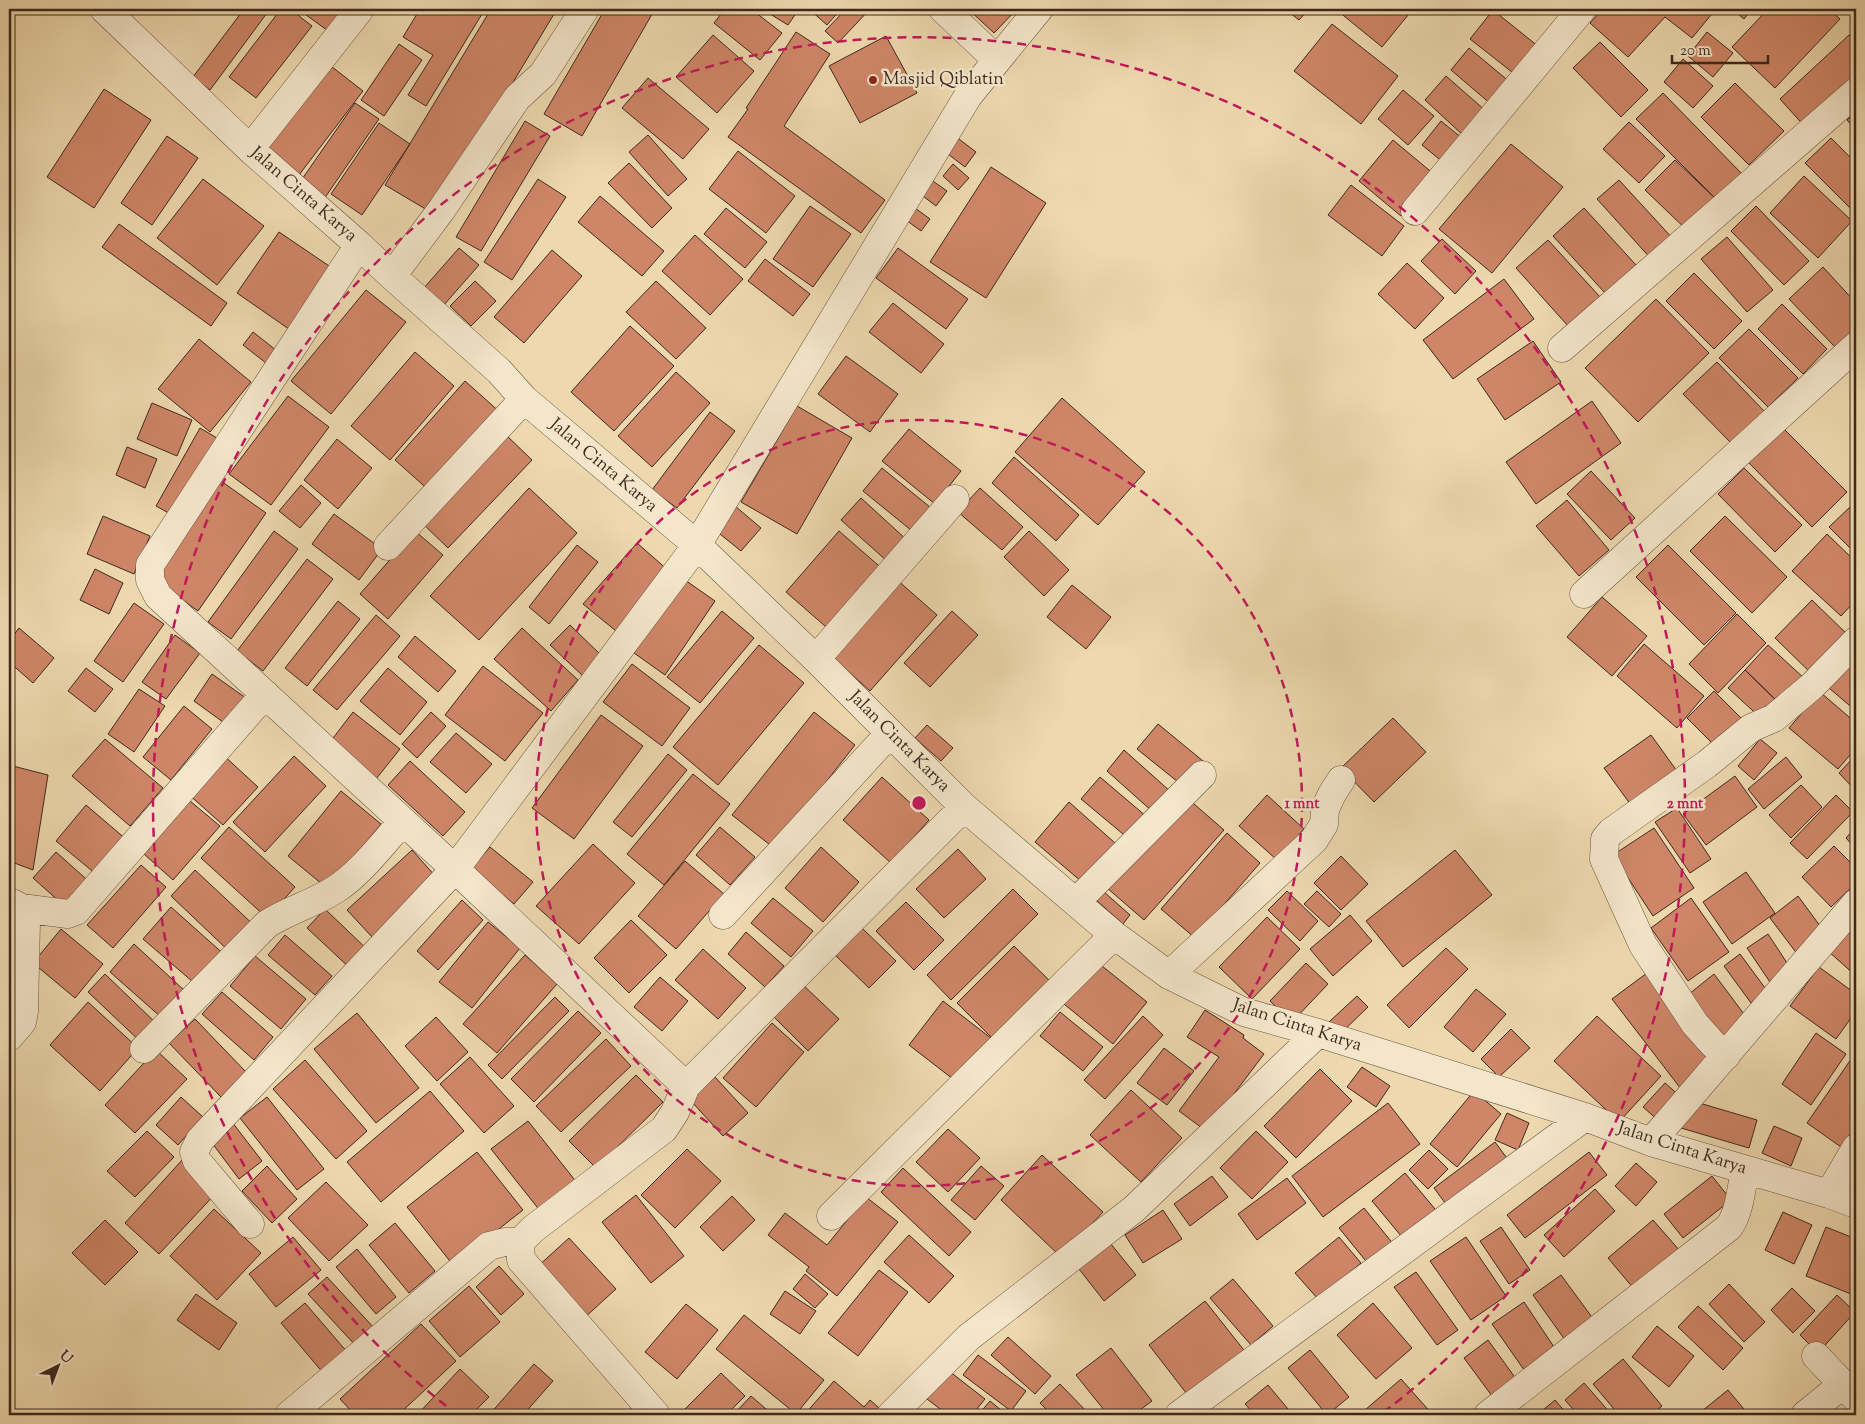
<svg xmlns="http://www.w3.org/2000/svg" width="1865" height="1424" viewBox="0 0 1865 1424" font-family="'Sorts Mill Goudy',serif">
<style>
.building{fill:#cf8668;stroke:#3d281e}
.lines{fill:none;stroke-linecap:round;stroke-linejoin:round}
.minor-casing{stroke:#695442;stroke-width:29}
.minor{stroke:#f4e6cb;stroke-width:28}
.ring{fill:none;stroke:#c2185b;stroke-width:2.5;stroke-dasharray:9 6}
.poi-dot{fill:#8f2418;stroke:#f4e6cb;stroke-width:2}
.labels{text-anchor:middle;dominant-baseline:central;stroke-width:5;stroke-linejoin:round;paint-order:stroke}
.poi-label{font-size:18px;fill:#3d281e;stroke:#f4e6cb;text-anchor:start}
.street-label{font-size:18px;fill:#3d281e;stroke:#f4e6cb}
.centre{fill:#c2185b;stroke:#f4e6cb;stroke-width:2.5}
.ring-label{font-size:15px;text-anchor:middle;font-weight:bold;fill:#c2185b;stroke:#f4e6cb;stroke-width:5;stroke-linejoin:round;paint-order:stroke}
</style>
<rect width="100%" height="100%" fill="#eed9af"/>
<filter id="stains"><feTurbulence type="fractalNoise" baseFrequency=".004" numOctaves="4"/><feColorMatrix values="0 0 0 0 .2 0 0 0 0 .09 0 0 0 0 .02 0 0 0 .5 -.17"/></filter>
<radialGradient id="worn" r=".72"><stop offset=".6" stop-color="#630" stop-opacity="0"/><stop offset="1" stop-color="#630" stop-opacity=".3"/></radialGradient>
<path class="building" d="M244,9h26l-60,81 -17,-13z
M281,9h9l22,17 -56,72 -27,-21z
M305,9h36l5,3 -15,21 -29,-21z
M420,9h52l10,5 -56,92 -18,-11 25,-40 -30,-18z
M491,9h66l-123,205 -49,-29z
M605,9h50l-73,127 -38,-22z
M725,9h26l31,24 -22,27 -46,-37z
M762,9h37l-11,16z
M809,9h32l-14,16z
M846,9h24l-32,34 -13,-12z
M968,9h49l-23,24z
M1285,9h24l-10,11z
M1340,9h73l-31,38 -44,-36z
M1603,9h113l-24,29 -27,-21 -37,40 -38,-34z
M1732,9h20l-8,10z
M1768,9h61l11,10 -65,69 -43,-41z
M1493,10l46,37 -22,29 -47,-37z
M1332,24l66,52 -37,48 -67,-53z
M796,32l34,22 -46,72 101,74 -24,33 -133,-96 20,-28 -2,-1z
M1707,32l26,21 -20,24 -25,-21z
M713,35l41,36 -37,42 -41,-36z
M1849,35l7,8v41l-49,45 -27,-30z
M886,36l31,57 -57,30 -31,-57z
M1600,42l48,48 -27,27 -48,-49z
M399,44l23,16 -38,56 -23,-16z
M1469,48l42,35 -19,22 -41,-35z
M1683,59l30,27 -20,22 -29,-26z
M327,63l36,28 -64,84 -37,-29z
M1446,76l41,36 -22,25 -40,-37z
M648,78l61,51 -26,30 -61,-51z
M1735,83l49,48 -35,34 -48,-48z
M104,89l47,31 -57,88 -47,-31z
M1403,90l31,26 -26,29 -30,-26z
M1663,93l82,84 -26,25 -83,-83z
M355,103l24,16 -55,80 -24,-17z
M1856,111v19l-9,-10z
M525,121l25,15 -69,115 -25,-14z
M1441,121l27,22 -19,24 -27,-22z
M1629,122l36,34 -26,27 -36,-34z
M379,123l31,21 -48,71 -31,-21z
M648,135l39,44 -19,17 -39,-44z
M167,136l31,22 -46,67 -31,-22z
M955,136l21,16 -11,15 -21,-16z
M1831,138l25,25v51l-51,-51z
M1393,140l42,35 -34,41 -42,-35z
M1511,144l52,43 -71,86 -53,-44z
M738,151l57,45 -29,37 -57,-44z
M1675,160l44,42 -29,31 -45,-43z
M629,163l43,45 -20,20 -44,-45z
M953,164l16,14 -11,12 -15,-14z
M991,167l55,36 -60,95 -56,-36z
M1804,176l48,45 -34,37 -48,-45z
M203,179l61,47 -47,59 -60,-47z
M538,179l28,18 -54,83 -28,-18z
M930,179l17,12 -11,15 -17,-13z
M1619,180l56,61 -22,20 -56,-62z
M1351,185l53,41 -22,30 -54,-41z
M600,196l64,55 -22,25 -64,-54z
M810,206l41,28 -38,53 -40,-28z
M1756,206l53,55 -25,24 -53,-54z
M726,208l41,34 -22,26 -41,-34z
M915,208l15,11 -9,12 -15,-11z
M1584,208l52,57 -31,28 -52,-57z
M119,224l108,79 -16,23 -109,-79z
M279,232l59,40 -42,62 -59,-41z
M695,235l48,44 -33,36 -48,-44z
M1727,237l46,53 -26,22 -46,-53z
M1442,239l34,32 -21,23 -34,-33z
M1548,240l53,58 -32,29 -53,-59z
M459,248l20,17 -36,41 -20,-17z
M898,248l70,51 -22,30 -70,-51z
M552,250l30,26 -58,67 -30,-26z
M765,259l45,35 -17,22 -45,-35z
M1407,263l37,35 -29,31 -37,-35z
M1823,267l33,36v24l-21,20 -46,-48z
M1694,273l48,48 -28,28 -48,-48z
M1504,279l30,40 -81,60 -30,-39z
M475,281l21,20 -25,25 -21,-20z
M656,281l50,47 -30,31 -50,-47z
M366,290l40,32 -75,92 -40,-33z
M1656,299l53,54 -71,69 -53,-54z
M893,303l51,41 -23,29 -52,-41z
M1782,304l45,45 -24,25 -45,-45z
M630,326l44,40 -60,65 -43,-39z
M1749,329l49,49 -30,29 -49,-49z
M253,332l28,22 -10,13 -28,-22z
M199,339l52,43 -41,50 -52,-43z
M1533,341l28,41 -56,38 -28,-41z
M415,352l39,34 -64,74 -39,-34z
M846,356l52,38 -28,38 -52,-38z
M1717,362l48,50 -33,32 -49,-50z
M676,372l34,31 -58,64 -34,-31z
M465,381l37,33 -70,79 -37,-33z
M288,396l41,31 -58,78 -42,-31z
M1062,398l83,74 -47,53 -83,-73z
M1592,401l29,42 -85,61 -30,-42z
M152,403l40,17 -15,36 -40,-17z
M797,406l55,32 -55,96 -56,-32z
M710,412l25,19 -58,77 -25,-18z
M200,428l17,10 -43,78 -18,-10z
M1783,428l64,64 -35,35 -64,-65z
M909,429l52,42 -26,33 -53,-43z
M504,433l28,27 -84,88 -28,-27z
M337,439l35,29 -34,41 -34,-29z
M127,447l30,12 -12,29 -29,-13z
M1014,457l65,58 -23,26 -64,-58z
M882,468l54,44 -19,23 -54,-44z
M1744,468l58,57 -27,27 -57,-58z
M1591,471l44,47 -24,22 -44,-46z
M221,481l45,32 -68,98 -45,-32z
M301,485l20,18 -21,25 -21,-17z
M529,488l48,45 -98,107 -49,-44z
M980,488l43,39 -21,23 -44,-38z
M861,498l47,43 -20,21 -47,-42z
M1567,500l42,50 -30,26 -43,-50z
M735,506l26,22 -20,23 -26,-21z
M1850,507l6,7v40l-27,-27z
M334,514l48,35 -23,31 -47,-36z
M103,516l47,20 -16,38 -47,-20z
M1725,516l62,61 -35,36 -62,-62z
M274,531l24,18 -67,90 -23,-17z
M415,531l28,24 -55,64 -28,-25z
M839,531l47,41 -53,61 -47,-41z
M1029,531l40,39 -25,26 -40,-39z
M1827,534l29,28v38l-15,16 -49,-45z
M637,543l32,28 -53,60 -33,-27z
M577,545l21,17 -49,62 -20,-17z
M1668,545l68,68 -32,32 -68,-68z
M307,559l26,20 -70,92 -26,-20z
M95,569l28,14 -14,31 -29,-14z
M896,579l41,36 -67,76 -41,-37z
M685,580l30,21 -50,74 -31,-22z
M1072,585l39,32 -25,32 -39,-32z
M1602,597l45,39 -35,40 -45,-39z
M1812,600l42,41 -37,38 -42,-41z
M338,601l22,18 -53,67 -22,-18z
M134,603l30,21 -41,58 -29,-21z
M722,611l32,27 -54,65 -33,-26z
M952,611l26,24 -48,52 -26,-24z
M1737,614l29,29 -48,50 -29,-29z
M376,615l24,21 -63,74 -24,-20z
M570,625l33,32 -19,20 -34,-32z
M19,628l35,30 -21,25 -24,-21v-21z
M522,628l56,52 -27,31 -57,-52z
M175,635l25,18 -34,46 -24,-17z
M415,636l41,35 -18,21 -40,-35z
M1644,644l60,52 -27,32 -60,-52z
M759,645l45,38 -86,102 -45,-38z
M1768,645l37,34 -25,25 -35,-34z
M1856,660v51l-27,-23z
M632,664l58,44 -28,38 -59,-44z
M483,666l60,47 -38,48 -60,-46z
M86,668l27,21 -18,23 -27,-21z
M388,668l39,34 -27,33 -40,-34z
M1745,670l35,34 -16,17 -36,-33z
M212,674l41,29 -19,27 -40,-29z
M139,689l26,17 -31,46 -26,-18z
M1714,691l32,32 -27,27 -32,-32z
M1820,692l36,31v25l-18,21 -49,-41z
M184,706l28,23 -41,51 -28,-23z
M353,712l47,37 -24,30 -46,-37z
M431,712l15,14 -29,32 -15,-14z
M814,712l41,33 -81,103 -42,-33z
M601,715l42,31 -69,93 -42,-31z
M1393,718l33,34 -52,50 -33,-34z
M1158,724l45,37 -20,25 -46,-37z
M927,725l26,23 -12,13 -26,-23z
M456,733l36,31 -26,29 -36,-31z
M1651,735l31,43 -46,34 -32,-44z
M105,739l58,49 -33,38 -58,-50z
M1760,739l17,14 -23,27 -16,-14z
M1124,750l47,42 -18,20 -46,-41z
M221,753l37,34 -35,38 -37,-33z
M668,754l19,16 -55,67 -19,-15z
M1856,755v36l-17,-18z
M294,756l32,30 -61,66 -32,-30z
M1786,757l16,20 -38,32 -16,-20z
M410,761l55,51 -22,24 -55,-51z
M9,765l39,10 -15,95 -24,-9z
M693,774l37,30 -66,81 -37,-31z
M1735,776l22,31 -51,38 -23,-31z
M882,777l47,43 -38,43 -48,-43z
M1100,777l47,40 -18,22 -48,-40z
M1801,785l21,22 -31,31 -22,-23z
M341,791l40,33 -53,65 -40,-33z
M1267,795l37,34 -27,31 -38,-34z
M1836,795l17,17 -46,47 -17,-16z
M1186,797l38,33 -80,90 -38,-33z
M190,801l30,25 -47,54 -29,-26z
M1069,802l46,41 -33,39 -47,-40z
M86,805l41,35 -30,35 -41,-34z
M1677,808l34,51 -21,14 -35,-51z
M229,827l66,60 -28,31 -66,-60z
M720,827l35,30 -25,28 -34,-30z
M1856,827v22l-10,-11z
M1654,828l40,60 -41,28 -40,-61z
M1227,833l33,30 -65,75 -34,-29z
M593,844l42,39 -56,61 -43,-38z
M1834,846l22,22v15l-25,24 -29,-30z
M490,847l43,35 -19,22 -43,-35z
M821,847l38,35 -36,40 -38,-34z
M958,849l28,30 -42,39 -28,-29z
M412,850l25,28 -65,59 -25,-27z
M1455,850l37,45 -89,72 -37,-46z
M56,852l38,34 -23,26 -38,-34z
M1341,856l27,28 -27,26 -27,-27z
M685,861l39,33 -48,55 -38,-33z
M141,865l25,22 -53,61 -26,-23z
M195,870l62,58 -25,26 -61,-58z
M1746,872l29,41 -43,31 -29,-42z
M1013,889l25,25 -87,86 -24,-25z
M1103,891l27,24 -7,9 -27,-24z
M1287,891l31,30 -18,20 -32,-31z
M1317,891l24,23 -12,13 -25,-23z
M1798,896l28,38 -28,21 -28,-37z
M773,898l40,33 -22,26 -40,-34z
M1691,898l38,54 -41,29 -37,-53z
M462,900l21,20 -45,50 -21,-19z
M906,902l38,38 -30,30 -38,-39z
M171,907l56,50 -27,31 -57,-49z
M325,909l46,44 -18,18 -46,-43z
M1350,915l22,26 -39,35 -23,-27z
M1267,917l33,32 -48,50 -33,-32z
M1856,919v57l-28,-25z
M631,920l36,35 -38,38 -35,-35z
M488,922l32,26 -48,60 -33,-26z
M862,928l34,33 -27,27 -34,-33z
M61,929l42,35 -28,34 -42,-35z
M746,932l38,34 -19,21 -37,-33z
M1768,934l25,38 -21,13 -25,-37z
M285,935l47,41 -17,19 -47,-40z
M134,944l51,47 -23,27 -52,-46z
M1014,946l39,38 -57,58 -39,-39z
M1446,948l22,21 -59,59 -22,-23z
M703,949l43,39 -28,31 -43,-39z
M1740,954l28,38 -17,11 -27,-37z
M525,955l32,29 -60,69 -34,-29z
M255,956l51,43 -25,30 -51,-43z
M1097,962l50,40 -34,42 -49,-40z
M1306,963l22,21 -36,38 -22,-21z
M1819,967l37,27v17l-20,28 -46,-33z
M1647,973l68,90 -34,26 -69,-90z
M105,974l55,53 -16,18 -56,-53z
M1714,974l36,48 -25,19 -36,-47z
M660,977l28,24 -26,30 -28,-24z
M802,984l37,35 -31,32 -36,-36z
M1476,989l30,25 -33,38 -29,-25z
M222,992l51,45 -19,23 -52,-46z
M1357,996l11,11 -28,27 -11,-12z
M555,997l14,14 -67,68 -14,-14z
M943,1001l53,41 -34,44 -53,-41z
M88,1002l50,46 -38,43 -50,-46z
M1205,1010l39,25 -1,3 21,16 -58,77 -27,-20 40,-54 -32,-20z
M578,1011l23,22 -67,69 -23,-23z
M1060,1012l43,35 -20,24 -43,-35z
M357,1013l62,75 -43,35 -62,-74z
M1143,1016l20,19 -58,64 -21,-19z
M1597,1016l64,60 -42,46 -65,-61z
M436,1017l32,35 -31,29 -32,-35z
M195,1019l52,54 -25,25 -53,-55z
M772,1023l32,29 -48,55 -33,-29z
M1511,1029l19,19 -31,29 -18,-18z
M1816,1033l30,21 -35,51 -29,-21z
M606,1039l25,27 -70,66 -25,-26z
M1164,1048l30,23 -27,34 -30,-22z
M156,1050l31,29 -52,54 -30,-28z
M1856,1052v74l-15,21 -34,-24z
M470,1057l44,49 -30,27 -44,-49z
M305,1060l62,71 -31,28 -63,-70z
M1362,1067l28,19 -14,21 -29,-20z
M1320,1069l32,32 -56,57 -32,-32z
M636,1075l27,27 -67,66 -27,-27z
M715,1077l33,36 -25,23 -32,-35z
M1665,1083l17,15 -22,24 -17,-15z
M1131,1090l51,48 -41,44 -51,-47z
M430,1091l34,40 -83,71 -34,-40z
M1474,1091l27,23 -44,53 -27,-23z
M181,1097l22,20 -25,28 -22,-20z
M267,1097l57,72 -27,21 -57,-72z
M1689,1100l68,20 -8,28 -68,-20z
M1388,1103l32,41 -97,73 -31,-41z
M1507,1113l22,10 -11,27 -23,-10z
M528,1121l50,63 -37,28 -50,-63z
M232,1122l30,39 -23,18 -30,-40z
M1774,1126l28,12 -11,28 -29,-13z
M948,1129l32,29 -32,34 -32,-30z
M147,1131l27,26 -39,40 -28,-26z
M1256,1131l32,31 -36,37 -32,-31z
M1495,1142l17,23 -61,46 -17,-23z
M687,1149l34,32 -46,47 -34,-33z
M1429,1150l19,19 -20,20 -19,-19z
M477,1152l46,58 -70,55 -46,-58z
M1589,1152l18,23 -82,63 -18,-23z
M1042,1155l61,57 -42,45 -60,-57z
M183,1159l35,32 -59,63 -34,-31z
M1636,1163l21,19 -21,24 -21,-20z
M267,1166l30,33 -25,24 -30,-32z
M981,1166l23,20 -29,34 -24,-20z
M903,1168l68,64 -22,24 -68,-64z
M1405,1173l35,42 -33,28 -35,-42z
M1212,1176l16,21 -38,29 -16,-22z
M1712,1176l19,24 -48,38 -19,-24z
M1287,1178l19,25 -49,37 -19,-26z
M326,1182l42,43 -39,36 -41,-43z
M1595,1189l20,22 -51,46 -20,-22z
M636,1195l48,61 -33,27 -49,-61z
M732,1196l23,24 -32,31 -23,-24z
M866,1197l32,25 -61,74 -31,-25 3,-4 -41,-32 17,-22 42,32z
M1364,1208l35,43 -25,20 -35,-43z
M214,1209l47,44 -44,47 -47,-44z
M1163,1210l19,29 -39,24 -18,-28z
M1783,1212l29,13 -18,39 -29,-14z
M105,1220l33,32 -33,33 -33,-32z
M1653,1220l27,31 -46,38 -26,-31z
M395,1223l40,48 -26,22 -40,-48z
M1501,1227l29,43 -21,14 -29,-43z
M1826,1227l30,12v57l-50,-20z
M909,1235l45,41 -25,27 -45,-41z
M293,1237l28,33 -45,37 -27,-33z
M1339,1237l22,26 -43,36 -23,-26z
M1466,1237l40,59 -35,24 -41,-59z
M569,1238l47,51 -33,30 -47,-51z
M1111,1244l25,31 -32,26 -25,-32z
M357,1249l39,48 -20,17 -40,-47z
M499,1266l25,28 -23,21 -25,-28z
M879,1270l29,22 -50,64 -30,-23z
M1416,1272l42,58 -21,15 -43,-58z
M805,1274l23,20 -13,14 -22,-19z
M1561,1275l33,45 -29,20 -32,-45z
M327,1277l48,52 -19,17 -48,-52z
M1233,1279l40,47 -22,19 -41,-47z
M1729,1284l36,38 -21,20 -35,-38z
M469,1286l31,36 -40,35 -31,-36z
M1792,1288l23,23 -22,22 -22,-23z
M785,1291l31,20 -16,23 -30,-20z
M196,1294l41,29 -18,27 -42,-30z
M1837,1295l18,17 -37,41 -18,-18z
M1205,1301l42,53 -57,44 -41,-53z
M1524,1302l36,54 -31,21 -37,-53z
M305,1303l43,50 -24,21 -43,-51z
M1373,1303l39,45 -36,31 -39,-44z
M686,1304l32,26 -41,49 -32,-27z
M1698,1306l45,42 -20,22 -45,-43z
M744,1315l80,65 -28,34 -80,-65z
M421,1324l35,37 -58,54h-43l-15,-16z
M1657,1326l37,30 -25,31 -37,-30z
M1008,1337l43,39 -16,18 -44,-39z
M1488,1340l31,43 -24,17 -31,-42z
M1111,1348l41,53 -19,14h-25l-32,-40z
M1310,1350l39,47 -22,18 -39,-47z
M978,1355l48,36 -15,20 -48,-36z
M1623,1359l39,47 -11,9h-32l-26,-31z
M534,1364l19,17 -30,34h-34z
M460,1369l29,28 -18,18h-54z
M949,1371l36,28 -13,16h-24l-21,-16z
M721,1373l24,23 -19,19h-47z
M1401,1379l32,36h-63l-5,-5z
M834,1381l30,26 6,-7 16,14 -1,1h-81z
M1584,1383l28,32h-34l-13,-15z
M1060,1384l30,31h-38l-12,-12z
M1268,1385l25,30h-38l-10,-11z
M1728,1390l21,25h-52z
M751,1396l22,19h-40z
M1555,1400l13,15h-31z
M990,1401l17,14h-29z"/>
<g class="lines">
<defs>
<path id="minor" d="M104,9l146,140 109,96 33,31 107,95 25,28 173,146 119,114 148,148 150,128 55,40 75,37 74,21 267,84 66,25 178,52 27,10
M943,9l54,51
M250,149l110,-140
M1415,211l167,-202
M359,245l-209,320v15l8,16 297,273 231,217
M392,276l50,-67 75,-111 26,-24 42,-65
M1562,348l294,-256
M388,546l136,-147
M1584,594l272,-248
M816,659l139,-160
M9,902c12,4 15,8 17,20l-2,89 -2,11 -13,15
M1076,902l126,-127
M21,908l47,6 8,-3 189,-217
M723,915l167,-182
M1169,975l145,-135 10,-16 1,-15 7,-15 9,-14
M144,1049l123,-125c22,-14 48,-21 69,-35 25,-16 47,-46 67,-68
M1726,1056l-14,-13 -17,-19 -52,-79 -39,-86 1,-20 6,-7 96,-68 44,-36 23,-10 38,-32 44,-45
M1651,1142l205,-239
M1829,1194l27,-46
M831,1216l283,-281
M250,1224l-53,-63 -3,-9 6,-12 255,-271 242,-324 271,-449 71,-87
M520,1242l1,18 135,155
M1816,1356l40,42
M289,1415l200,-169 16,-4h15l13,-13 131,-100 11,-17 11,-26 278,-279
M891,1415l78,-78 165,-128 184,-176
M1179,1415l406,-298
M1488,1415l241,-188c11,-16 12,-38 16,-57
M1805,1415l38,-31"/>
</defs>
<use href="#minor" class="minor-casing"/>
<use href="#minor" class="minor"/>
</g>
<g class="ring">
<circle cx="919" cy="803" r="383"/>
<path d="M458 1415A766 766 0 1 1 1380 1415"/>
</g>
<circle class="poi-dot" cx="873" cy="80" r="5"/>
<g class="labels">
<g class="poi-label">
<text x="883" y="80">Masjid Qiblatin</text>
</g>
<g class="street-label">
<text transform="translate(303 195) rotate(41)">Jalan Cinta Karya</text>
<text transform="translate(603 466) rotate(40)">Jalan Cinta Karya</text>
<text transform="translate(899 742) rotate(45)">Jalan Cinta Karya</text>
<text transform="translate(1297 1026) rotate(18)">Jalan Cinta Karya</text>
<text transform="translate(1682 1149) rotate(18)">Jalan Cinta Karya</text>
</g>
</g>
<circle cx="919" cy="803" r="8" class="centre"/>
<g class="ring-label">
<text x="1302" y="808">1 mnt</text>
<text x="1685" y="808">2 mnt</text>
</g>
<rect width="1865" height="1424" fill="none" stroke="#eed9af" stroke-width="30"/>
<rect x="10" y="10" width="1845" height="1404" fill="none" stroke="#3d281e" stroke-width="2.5"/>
<rect x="15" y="15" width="1835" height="1394" fill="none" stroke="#3d281e"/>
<g transform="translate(58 1366) rotate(42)" stroke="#f4e6cb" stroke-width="4" paint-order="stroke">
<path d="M0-4L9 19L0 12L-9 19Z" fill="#3d281e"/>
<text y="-8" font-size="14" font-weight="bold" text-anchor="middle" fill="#3d281e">U</text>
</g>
<path d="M1672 55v8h96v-8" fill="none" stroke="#3d281e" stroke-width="2.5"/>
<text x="1680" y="55" font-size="15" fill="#3d281e" stroke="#f4e6cb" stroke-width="4" paint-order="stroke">20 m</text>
<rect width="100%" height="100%" filter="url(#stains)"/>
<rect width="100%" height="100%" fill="url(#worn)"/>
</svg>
